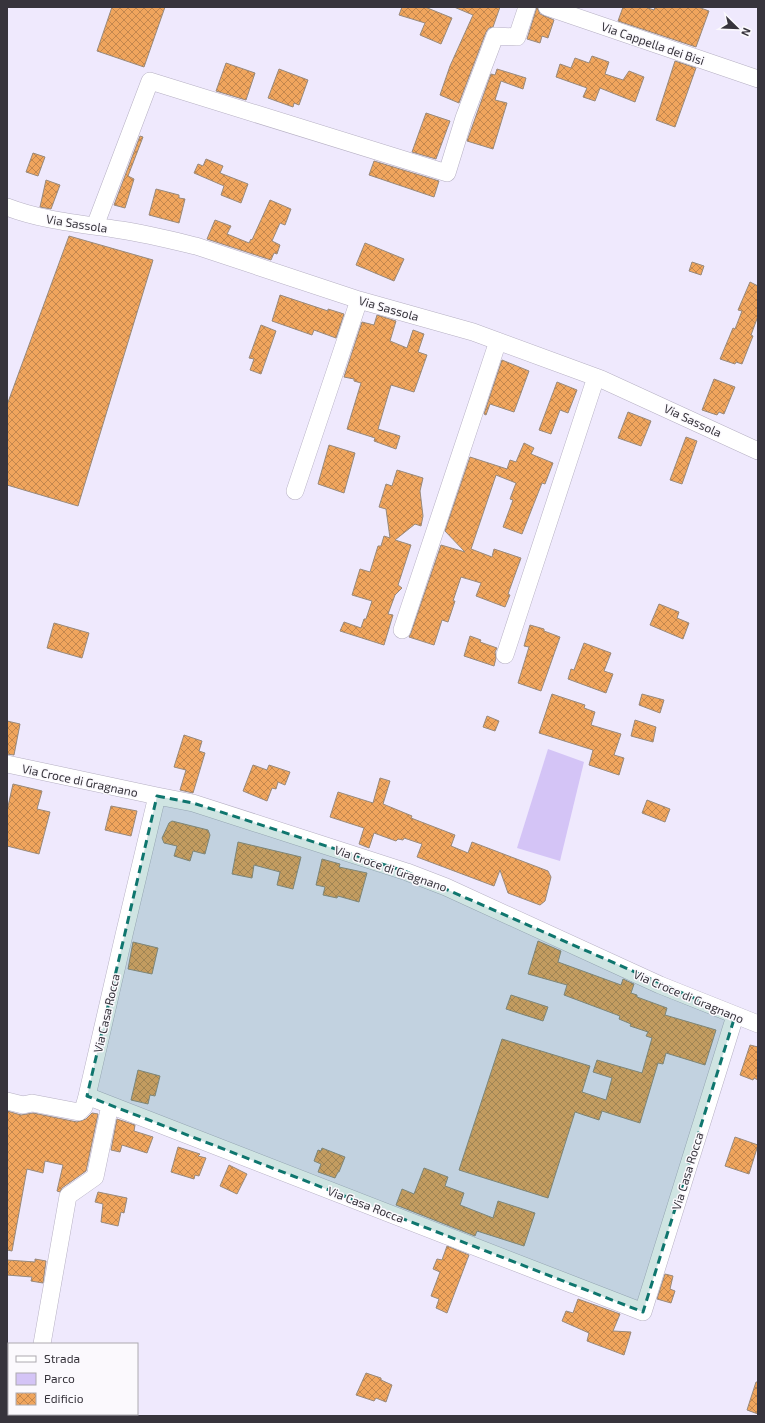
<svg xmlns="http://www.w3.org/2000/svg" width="765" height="1423" viewBox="0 0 765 1423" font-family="'Exo 2',sans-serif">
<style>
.park{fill:#d4c4f6}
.building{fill:url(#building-cross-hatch);stroke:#98897b}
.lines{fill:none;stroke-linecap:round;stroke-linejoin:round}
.minor-casing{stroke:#b6b0c3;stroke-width:18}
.minor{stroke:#fff;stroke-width:17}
.marked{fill:#0f766e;fill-opacity:0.2;stroke:#0f766e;stroke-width:3;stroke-dasharray:8 5;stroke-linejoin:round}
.labels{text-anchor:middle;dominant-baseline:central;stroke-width:3;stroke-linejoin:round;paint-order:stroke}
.street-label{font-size:12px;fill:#37343c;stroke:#fbf9fd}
</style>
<defs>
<pattern id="building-cross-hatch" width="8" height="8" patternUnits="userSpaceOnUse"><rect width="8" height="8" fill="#f0a55d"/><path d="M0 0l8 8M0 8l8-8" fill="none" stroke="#c3874e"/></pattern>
</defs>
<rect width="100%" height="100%" fill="#efe9fd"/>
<path class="park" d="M548,749l36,13 -24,99 -43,-13z"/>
<path class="building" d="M112,7h53l-21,60 -47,-16z
M402,7h23l27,11 -11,26 -21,-9 5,-12 -26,-8z
M454,7h46l-7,20 -4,1 -3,4 -27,71 -19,-8 10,-29 23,-51z
M537,7l3,7 14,6 -6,18 -6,-2 -2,7 -13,-4z
M623,7h22l9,3 1,-3h43l11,4 -13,36 -78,-26z
M592,56l17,6 -4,12 18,6 6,-9 15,6 -9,25 -35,-14 -5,13 -12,-4 4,-9 -31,-11 4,-13 11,4 4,-10 14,5z
M675,61l21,7 -21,59 -19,-7z
M226,63l29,10 -9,27 -30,-9z
M279,69l29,11 -9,25 -5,-2 -1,4 -25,-9z
M497,69l29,9 -3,11 -22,-8 -6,19 12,3 -14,46 -26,-8 24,-67 4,1z
M426,113l24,8 -14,38 -24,-7z
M140,136l3,1 -15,39 6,3 -9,29 -11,-3z
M33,153l12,4 -7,19 -12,-4z
M206,159l17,7 -3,7 28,11 -7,19 -20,-8 3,-9 -30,-13 4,-9 5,2z
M374,161l65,20 -5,16 -65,-22z
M46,180l14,5 -9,24 -11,-2z
M156,189l23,6v3l6,1 -6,24 -30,-8z
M270,200l21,9 -6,16 -5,-2 -8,18 8,4 -3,9 -3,-1 -3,7 -64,-21 8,-19 16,6 -4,8 22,9 2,-4 1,1z
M69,236l84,24 -75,246 -71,-21v-80z
M365,243l39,16 -10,22 -38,-16z
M692,262l12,4 -3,9 -12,-4z
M750,282l8,4v30l-7,19 2,1 -11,28 -6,-2 -1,2 -15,-5 13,-31 2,1 7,-18 -4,-1z
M280,295l48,16v-2l16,5 -8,24 -22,-8 -2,5 -40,-14z
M377,315l19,6 -6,20 17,7 6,-18 11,4 -6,18 9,3 -13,37 -23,-7 -13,44 22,7 -4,13 -22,-8 1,-3 -28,-9 14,-46 -7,-2v-2l-10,-2 18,-55 12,3z
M261,325l15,6 -15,43 -11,-4 4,-11 -5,-1z
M502,360l27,11 -15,41 -24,-8 -4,11 -2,-1z
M714,379l21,8 -11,27 -5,-2 -2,3 -15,-5z
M557,382l20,8 -9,23 -8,-3 -9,24 -12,-4z
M628,412l23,9 -10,25 -23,-8z
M686,437l11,4 -15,43 -12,-4z
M524,443l10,5 -3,6 22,9 -8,21 -3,-1 -20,51 -19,-7 10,-27 -3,-1 6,-16 -20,-8 -25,74 21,8 2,-8 27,9 -13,36 2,1 -5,12 -29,-11 5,-13 -20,-6 -8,24h2l-7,21 -6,-2 -8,25 -25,-8 2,-4 30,-88 24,7 -20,-21 25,-74 37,12 3,-9 6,2z
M329,445l26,8 -11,40 -26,-9z
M397,470l26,8 -3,13 3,25 -2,10 -6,-2 -20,16 16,5 -11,34 -2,6 4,3 -7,7 -7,19 5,1 -9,30 -44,-14 4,-9 17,6 3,-9h2l6,-18 -20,-6 8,-26 10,3 8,-26h3l3,-10 6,2 -4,-29 -7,-2 7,-23 6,2z
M659,604l20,8 -2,6 12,5 -6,16 -33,-14z
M54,623l35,10 -7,25 -35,-10z
M530,625l14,4v2l16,6 -19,54 -23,-8 11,-36 -5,-1z
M470,636l11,4 -1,2 17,6 -2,4 1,6 -2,8 -30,-10z
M584,643l27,10 -7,18 9,3 -7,19 -38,-14 3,-10 3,1z
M552,694l33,11 -1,3 11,4 -4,13 30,9 -7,21 10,3 -5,17 -30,-10 4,-15 -54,-17z
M642,694l22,6 -4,13 -21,-8z
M487,716l12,5 -4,10 -12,-4z
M635,720l21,7 -3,15 -22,-6z
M7,721l13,3 -6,31 -7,-1z
M184,735l18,6 -3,10 6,2 -12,40 -13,-3 6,-20 -12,-3z
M253,765l14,5 2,-5 21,7 -5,13 -7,-3 -2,7 -4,-1 -5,13 -24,-10z
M380,778l10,3 -7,23 29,12 -1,2 44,17 -4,11 17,7 4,-11 76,29 3,6 -6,24 -5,4 -32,-12 -8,-23 -6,16 -77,-29 5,-13 -18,-6 -1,2 -5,-1 -2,2 -22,-8 -5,15 -10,-4 5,-16 -34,-11 8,-25 35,11z
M13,784l29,7 -5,18 13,3 -11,42 -32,-8v-35z
M647,800l23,9 -5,13 -23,-9z
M111,806l26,5 -6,25 -26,-6z
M172,821l36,9 2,5 -5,19 -12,-3 -3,10 -16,-5 3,-10 -13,-3 -2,-5 7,-15z
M238,842l63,15 -8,32 -16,-4 3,-13 -26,-7 -2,13 -20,-4z
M322,859l18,5 -1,3 28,6 -8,29 -21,-6 -1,2 -14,-3 2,-8 -9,-2z
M538,941l23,10 -3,11 63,23 2,-6 11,5 -3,9 6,2v2l30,11 -2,7 51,15 -11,35 -39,-12 -3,11 -5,-1 -18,60 -38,-12 -3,9 -24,-8 -27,86 -89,-28 43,-131 88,27 -8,26 24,8 6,-22 -19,-6 4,-12 45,13 10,-35 -6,-2 2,-4 -18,-6 1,-2 -12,-5 1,-3 -56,-21 3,-10 -39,-11z
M133,942l25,6 -6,26 -24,-5z
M511,995l37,12 -5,14 -37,-12z
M750,1045l8,2v33l-4,-2 -1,2 -13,-5z
M138,1070l22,6 -5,20 -5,-1 -2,9 -17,-4z
M7,1111l14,4 12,-2 44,9 9,-3 6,-6 6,1 -12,57 -24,17 -2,4 -3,-1 6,-26 -18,-4 -2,12 -16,-4 -15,82 -5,-1z
M117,1119l18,6 -1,6 19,6 -6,16 -25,-8 -2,7 -9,-2z
M735,1137l23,8 -9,29 -24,-8z
M178,1147l22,7 -2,2 8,2 -7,18 -4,-1 -1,4 -23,-7z
M322,1148l23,9 -6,15h-1l-3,6 -17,-6 3,-8 -7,-3 4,-11 3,1z
M229,1165l18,9 -10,20 -17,-8z
M424,1168l24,9 -3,9 19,7 -4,12 33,13 5,-17 37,12 -11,33 -47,-15 -2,5 -79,-31 6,-16 12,5z
M98,1192l29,6 -3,15 -3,-1 -3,14 -17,-4 2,-18 -8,-2z
M447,1246l22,9 -22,58 -11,-5 3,-9 -8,-3 9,-24 -7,-3 4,-10 5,1z
M35,1259l11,2 -3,22 -12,-2 1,-4 -25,-2v-15l28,2z
M665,1274l8,2 -3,13 5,2 -4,12 -14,-4z
M578,1299l42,15 -7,17 18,1 -7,23 -37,-14 2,-8 -27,-12 4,-10 7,2z
M366,1373l15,5v2l11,5 -6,17 -10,-4 -2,3 -18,-6z
M756,1382h2v32l-11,-4z"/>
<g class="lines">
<defs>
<path id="minor" d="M547,7l211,72
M7,207c36,14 76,17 114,23 26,4 50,10 75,16l163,54 114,32 128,47 157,72
M95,226l55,-145 297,92 17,-55 31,-82 22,1 10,-30
M295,491l64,-191
M402,630l96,-289
M505,655l91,-278
M7,764l150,32 36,7 214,69 39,15 214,98 98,39
M87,1096l556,216 92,-296
M7,1101l16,4 9,-2 47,9 5,-5 3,-11 37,-161 33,-139
M42,1344l26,-148 27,-19 15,-72
M29,1416l1,-2"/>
</defs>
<use href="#minor" class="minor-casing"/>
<use href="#minor" class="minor"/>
</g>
<path class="marked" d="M157,796l36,7 214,69 328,144 -92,296 -556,-216z"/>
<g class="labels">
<g class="street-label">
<text transform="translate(653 43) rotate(19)">Via Cappella dei Bisi</text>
<text transform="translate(77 223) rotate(9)">Via Sassola</text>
<text transform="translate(389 308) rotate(16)">Via Sassola</text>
<text transform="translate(693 420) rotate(25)">Via Sassola</text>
<text transform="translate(80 780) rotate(12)">Via Croce di Gragnano</text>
<text transform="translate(391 868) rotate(19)">Via Croce di Gragnano</text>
<text transform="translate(689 996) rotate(23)">Via Croce di Gragnano</text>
<text transform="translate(106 1013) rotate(-77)">Via Casa Rocca</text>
<text transform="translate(687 1171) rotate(-73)">Via Casa Rocca</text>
<text transform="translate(366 1204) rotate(21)">Via Casa Rocca</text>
</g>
</g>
<rect width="765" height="1423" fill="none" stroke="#37343c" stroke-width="16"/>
<rect x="8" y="1343" width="130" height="72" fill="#fbf9fd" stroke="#adaab0"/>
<rect x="16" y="1356" width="20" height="6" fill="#ffffff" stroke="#adaab0"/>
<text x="44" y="1363" font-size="12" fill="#37343c">Strada</text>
<rect x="16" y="1373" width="20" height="12" fill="#d4c4f6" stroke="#adaab0"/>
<text x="44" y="1383" font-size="12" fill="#37343c">Parco</text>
<rect x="16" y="1393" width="20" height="12" fill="url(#building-cross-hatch)" stroke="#adaab0"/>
<text x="44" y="1403" font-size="12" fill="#37343c">Edificio</text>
<g transform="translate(737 28) rotate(113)" stroke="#fbf9fd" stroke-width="3" paint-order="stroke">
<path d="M0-3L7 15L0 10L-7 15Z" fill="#37343c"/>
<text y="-6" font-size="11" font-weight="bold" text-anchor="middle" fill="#37343c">N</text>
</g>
</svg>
